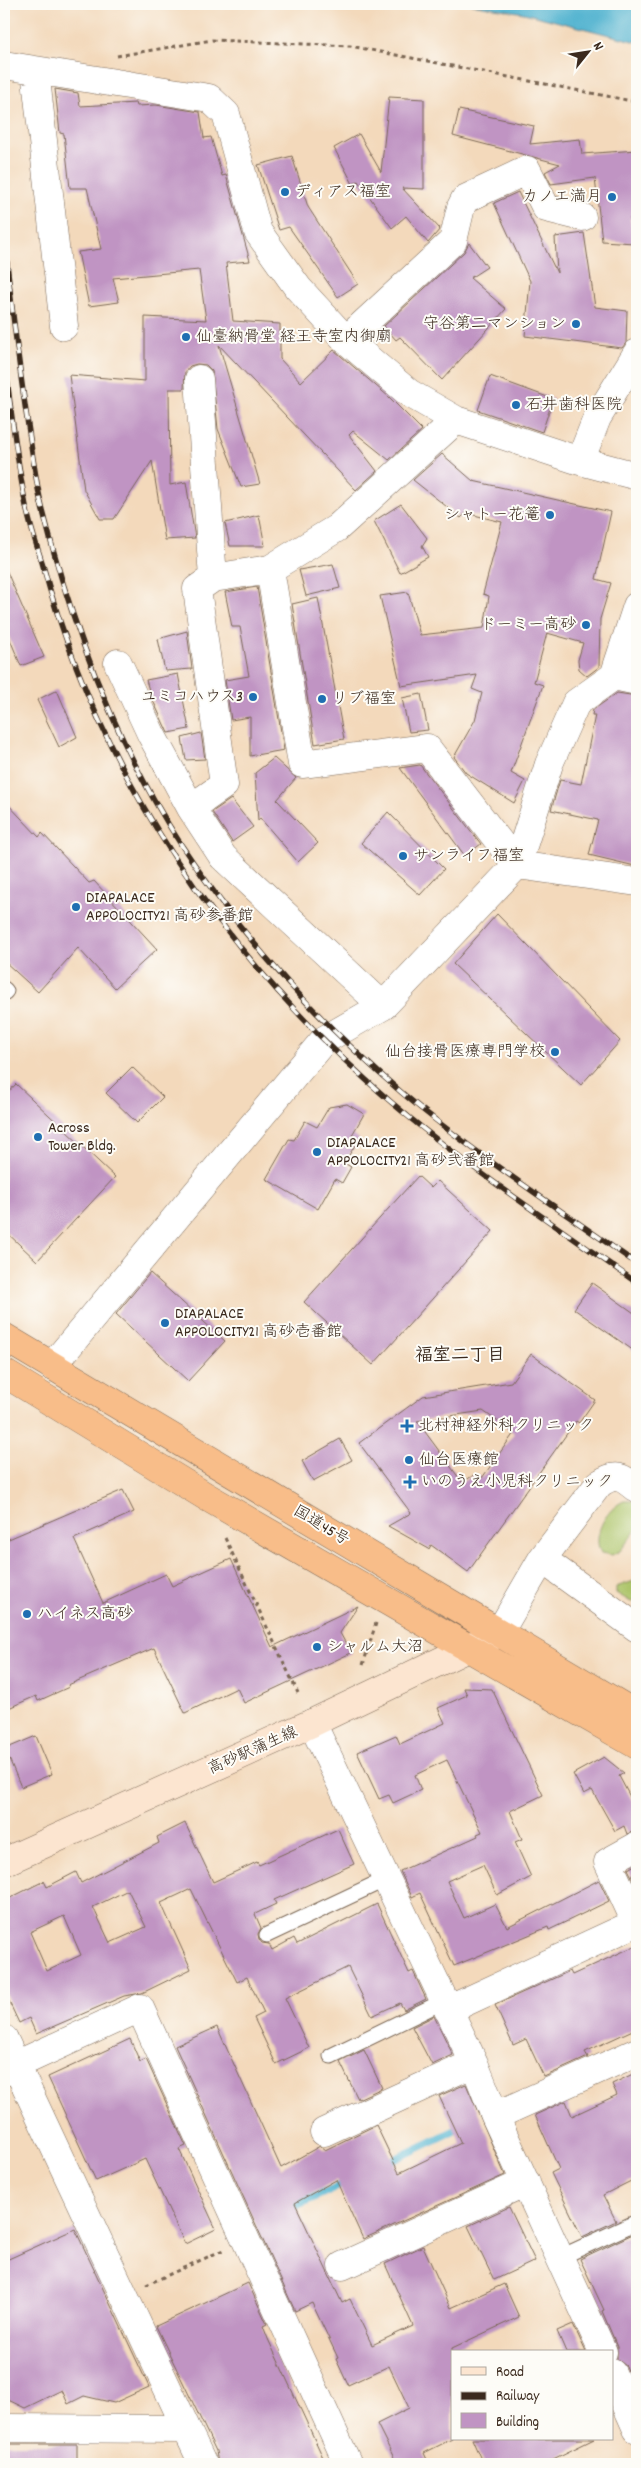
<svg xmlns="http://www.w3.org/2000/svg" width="641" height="2468" viewBox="0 0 641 2468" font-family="Dekko,'Klee One',sans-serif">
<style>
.green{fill:#adc56a;stroke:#747844}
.water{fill:#52b4d0;stroke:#466f77}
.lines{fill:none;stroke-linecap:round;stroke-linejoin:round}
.stream{stroke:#52b4d0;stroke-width:8}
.building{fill:#c094c3;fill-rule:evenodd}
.lane-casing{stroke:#7b6755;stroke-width:17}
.street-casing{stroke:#7b6755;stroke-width:29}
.secondary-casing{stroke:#7b6755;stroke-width:29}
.highway-casing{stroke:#7b6755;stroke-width:29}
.path{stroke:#7b6755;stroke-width:3;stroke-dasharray:4 4;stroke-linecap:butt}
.lane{stroke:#fff;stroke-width:15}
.street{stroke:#fff;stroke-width:28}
.secondary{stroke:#fce5d0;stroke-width:28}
.highway{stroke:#f8bd89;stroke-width:28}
.rail-casing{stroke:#3b2a1e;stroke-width:5.5}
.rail{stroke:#fdfcf7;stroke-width:4;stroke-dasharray:11;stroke-linecap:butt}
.poi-dot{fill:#1f6fb2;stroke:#fdfcf7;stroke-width:2}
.labels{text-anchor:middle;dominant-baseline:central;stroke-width:4;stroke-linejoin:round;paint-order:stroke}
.poi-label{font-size:16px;fill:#3b2a1e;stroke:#fdfcf7;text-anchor:start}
.street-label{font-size:16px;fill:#3b2a1e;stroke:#fdfcf7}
.neighbourhood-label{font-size:18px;font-weight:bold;fill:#3b2a1e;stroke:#fdfcf7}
</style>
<rect width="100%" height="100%" fill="#fdfcf7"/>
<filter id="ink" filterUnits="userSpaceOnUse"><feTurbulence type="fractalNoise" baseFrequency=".02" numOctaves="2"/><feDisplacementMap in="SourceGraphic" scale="10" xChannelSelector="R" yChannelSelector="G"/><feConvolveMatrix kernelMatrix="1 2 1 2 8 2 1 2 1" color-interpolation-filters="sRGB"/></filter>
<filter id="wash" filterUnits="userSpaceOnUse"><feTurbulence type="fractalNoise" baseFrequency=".0096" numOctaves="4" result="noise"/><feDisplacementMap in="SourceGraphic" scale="20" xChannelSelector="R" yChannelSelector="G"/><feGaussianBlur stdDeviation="1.12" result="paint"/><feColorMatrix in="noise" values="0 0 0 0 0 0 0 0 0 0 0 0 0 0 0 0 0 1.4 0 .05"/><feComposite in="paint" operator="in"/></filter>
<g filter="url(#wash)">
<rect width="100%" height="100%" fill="#f3d9bb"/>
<path class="green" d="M624,1501h8l5,3v25l-17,22 -8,4 -11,-2c-10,-18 6,-45 23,-52z
M637,1580v21l-6,1 -15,-9v-6z"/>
<path class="water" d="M471,4h166v38l-113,-29z"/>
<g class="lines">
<path class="stream" d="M385,2164l77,-37
M288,2210l59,-28"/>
</g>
<g id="blocks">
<path class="building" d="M55,89l23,4 2,13 56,-3 1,3 19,-1 44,7 4,26 7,-1 11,39 4,-1 24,86 -24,2 7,58 47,3v35l21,23 33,-32 55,47 33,33 -33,30 -36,-29 -4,4 28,36 -21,19 -137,-145 41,139 -19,3 -23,-58 -6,-58 -6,-6 -9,-1 -7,2 -5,6 -1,17h-15l1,96 16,-3 9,56 -30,2 -13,-79 -38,58h-14l-16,-29 -15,-115 76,6v-64l61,3 -7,-50 -86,8 6,24 -30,4 -11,-54 23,-3 -14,-61h-17l-6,-54 -4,-1z
M389,97l35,2v90l-22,-1 38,41 -12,14 -22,-27 -14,12 -34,-47 -5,3 -19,-36 25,-14 22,38z
M459,110l75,16 -4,18 50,-5 2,15 55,-4v70l-7,-2 4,25 -32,-2 -7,-63 -44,6 -6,-12 15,-8 -107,-28z
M292,156l16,51 50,77 -20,13 -49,-70 -10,3 -21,-65z
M518,192l39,81 -2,-36 29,-4 11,74 32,4 -1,32 -4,5 -97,-12 5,-55 -36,-78z
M469,243l18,24 -17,11 36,31 -64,71 -42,-43 -4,3 -12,-14 80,-74z
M490,376l63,23 -11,33 -64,-22z
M442,454l31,27 138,31 -15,67 15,4 -11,36 -1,48 -12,9 -8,-7 -1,-9 5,-17 -36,-10 -13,49 9,3 -32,88 14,8 -11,22 -48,-30 -12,-16 21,-37 7,-27 -10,-4 5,-14 -76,11 -21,-90 28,-4 12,43 64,-7 5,-32 -6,-2 19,-72 -36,-9 -5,5 -48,-38z
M401,504l26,34 -5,8 6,11 -28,16 -26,-52z
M259,515l6,31h-35l-5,-23z
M333,564l7,24 -34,8 -7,-26z
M4,565l40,92 -23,9 -17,-41z
M257,587l27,163 -34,6v-39l-19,3 -6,-40 24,-4 -9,-49h-8l-7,-35z
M318,598l26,141 -29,5 -23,-140z
M187,631l5,38 -27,2 -7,-32z
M178,674l11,55 -21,4 -18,-39 -4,-14z
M57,690l20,47 -18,10 -22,-47z
M617,693l20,3v157l-2,13 -46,-11 9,-35 -47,-10 9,-30 21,4 14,-69h-3l1,-5z
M421,694l7,36 -19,2 -7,-34z
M201,733l4,26 -19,1 -4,-22z
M274,758l22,20 -19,22 41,43 -20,19 -38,-44 -2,3 -3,-48z
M420,765l61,79 -16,12 -65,-88z
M231,799l22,28 -21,15 -20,-30z
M4,800l35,37 3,-4 47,50 5,-2 63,68 -42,39 -37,-40 -40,44 -34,-31z
M388,812l56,57 -24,26 -59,-52z
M497,914l123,127 -39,44 -128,-121z
M132,1067l31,30 -26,26 -31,-30z
M16,1084l99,93 -78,84 -33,-31v-133z
M347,1104l17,10 -12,21 7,4 -15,24 7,4 -9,16 -7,-4 -17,30 -52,-30 23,-40 5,1 11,-19 12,6 12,-20z
M418,1176l13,12 7,-7 55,50 -120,134 -69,-63z
M150,1273l75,68 -37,40 -72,-67z
M592,1283l45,32v38l-63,-44z
M531,1354l64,46 -16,23 -3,-2 -108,151 -37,-27 -2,4 -41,-23 23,-13 -52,-70 64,-47 88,-14zM483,1411l31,22 -32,45 -6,-4 -14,8 -45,-61z
M340,1439l12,21 -39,21 -11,-20z
M123,1490l11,22 -60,27 29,64 63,-29 6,12 59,-27 41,88 86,-41 -18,27 11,20 -107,50 -7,-15 -52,25 -31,-65 -86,37 1,2 -31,14 -2,-5 -32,14v-169z
M464,1688l28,1 51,106 -33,16 12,28 -7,3 16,35 -34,18 -14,-30 -36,16 17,37 31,-14 12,23 92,-47 10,21 -60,29 -1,-3 -94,39 -34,-73 -8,4 -12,-26 78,-35 -1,-2 5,-2 -35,-72 -32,15 6,15 -28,13 -4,-8 -10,4 -22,-47 39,-17 4,9 45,-21 -7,-15 29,-13z
M36,1736l16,38 -31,13 -16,-38z
M604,1757l20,16 -5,3 18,34v20l-10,4 -3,-8 -9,5 -23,-41 -8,4 -11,-20z
M185,1823l28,59 44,-20 2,3 79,-36 16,35 -80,36 2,4 -21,10 6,14 -3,6 1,5 3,4 7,1 3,6 22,-12 3,6 80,-40 32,69 4,-2 13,28 -22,11 -4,-7 -28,13 -24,-49 -63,31 24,50 -33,16 -22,-46 10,-5 -17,-36 -10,5 -46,-93 -30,14 30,66 -49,24 -18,3 -88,38 -7,-16 -10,5 -15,-32v-90l40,-20 3,6 29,-15 5,11 78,-40 -2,-6zM128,1890l18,37 -36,16 -17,-36zM64,1916l17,39 -34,16 -17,-39z
M637,1864v23l-9,-18z
M637,1945v83l-52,24 3,5 -44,20 -18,-38 -13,6 -18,-40 75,-34 2,4z
M434,2016l19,39 -21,10 -20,-38z
M217,2027l64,141 39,-22 5,4 51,-25 23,48 62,-30 -22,-47 27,-12 39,91 -142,64 -27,-59 -41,23 47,100 8,-4 22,46 41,-19 -28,-62 38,-18 28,62 53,-24 15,33 -67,31v91l-28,14 5,11h-32l-20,-40 32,-16 -20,-42 -41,19 -12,-26 2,-1 -26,-55 -17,8 -120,-265z
M130,2039l10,23 6,-3 40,87 -7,3 37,80 -31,15 -40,-85 -49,22 -48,-104z
M364,2050l18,38 -24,11 -18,-37z
M637,2072v106l-34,17 13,26 -34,16 -31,-64 8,-4 -24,-54 31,-14 6,15 45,-21 -5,-11z
M509,2207l26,54 -41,19 -26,-54z
M75,2229l74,158 -35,16 -30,-7 -16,8 -6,-14 -37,18 -21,-10v-137z
M637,2232v140l-7,4 -4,-10 -9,-7v-13l-15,-35 2,-1 -24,-51z
M248,2283l19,41 -4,2 5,13 58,125h-108l-2,-13 -60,-125z
M573,2324l13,28h-20l-9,-21z
M472,2439h122l-51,25h-60z
M4,2444h73v20h-73z"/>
</g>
</g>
<g filter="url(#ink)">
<use href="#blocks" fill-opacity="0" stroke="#7b6755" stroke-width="1"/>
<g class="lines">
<defs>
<path id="lane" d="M4,989l2,2 -2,2
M267,1935l119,-56
M331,2056l113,-55
M561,2257l76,-35"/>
<path id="street" d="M4,65l205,33 17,16 32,118 40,56 48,52 63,53 47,27 124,41 57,15
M35,70l29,256
M346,340l107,-99 8,-34 4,-8 62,-29 19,38 36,9
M199,379l14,199 57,-9 67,-41 119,-108
M580,461l17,-43 40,-65
M270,569l32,195 125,-16 90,117 120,17
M118,663l33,71 40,74 32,49 160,149
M614,676l23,5
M191,808l33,-23 -27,-196 16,-11
M52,1366l272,-326 59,-34 134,-141 32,-101 27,-61 38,-27 23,-70
M542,1559l95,69
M499,1633l43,-74 57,-75c18,-12 23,-7 38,5
M312,1723l162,340 21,53 108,236
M637,1846l-29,16 29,63
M448,2010l188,-87
M4,2039l12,26 124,-57 208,456
M4,2072l12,-7 187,399
M495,2116l142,-64
M324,2132l150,-69
M342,2266l184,-84
M612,2373l25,56
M4,2428l182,1"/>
<path id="secondary" d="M4,1862l308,-139 187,-90"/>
<path id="highway" d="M4,1337l633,378
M4,1373l203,124 430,248"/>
</defs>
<use href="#lane" class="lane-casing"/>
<use href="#street" class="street-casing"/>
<use href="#secondary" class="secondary-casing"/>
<use href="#highway" class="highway-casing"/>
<path class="path" d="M117,56l95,-16 138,6 287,56
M225,1538l73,155
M363,1665l13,-42
M146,2285l77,-35"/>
<use href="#lane" class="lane"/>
<use href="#street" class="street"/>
<use href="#secondary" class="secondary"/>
<use href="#highway" class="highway"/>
<defs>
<path id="rail" d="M4,236c7,66 15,131 25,196 4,25 7,51 13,75 29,118 73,236 140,339 60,91 136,175 219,246 75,63 157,116 236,172
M4,354c6,51 12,102 22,152 4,19 10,38 16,56 58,215 181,395 349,540 77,66 163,122 246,181"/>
</defs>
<use href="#rail" class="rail-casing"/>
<use href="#rail" class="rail"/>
</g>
</g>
<g class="poi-dot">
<circle cx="285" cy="192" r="5"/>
<circle cx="612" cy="197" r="5"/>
<circle cx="576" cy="324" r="5"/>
<circle cx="186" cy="337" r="5"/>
<circle cx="516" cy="405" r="5"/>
<circle cx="550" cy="515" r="5"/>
<circle cx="586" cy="625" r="5"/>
<circle cx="253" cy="697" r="5"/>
<circle cx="322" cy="699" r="5"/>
<circle cx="403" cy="856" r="5"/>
<circle cx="76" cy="907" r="5"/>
<circle cx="555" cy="1052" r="5"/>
<circle cx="38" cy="1137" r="5"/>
<circle cx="317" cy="1152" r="5"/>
<circle cx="165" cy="1323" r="5"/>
<path d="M404.5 1418.5h5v5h5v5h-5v5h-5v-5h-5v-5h5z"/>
<circle cx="409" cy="1460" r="5"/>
<path d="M407.5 1474.5h5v5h5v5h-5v5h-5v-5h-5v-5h5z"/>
<circle cx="27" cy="1614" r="5"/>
<circle cx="317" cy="1647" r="5"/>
</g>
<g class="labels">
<g class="poi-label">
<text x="295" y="192">ディアス福室</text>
<text x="602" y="197" text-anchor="end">カノエ満月</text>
<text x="566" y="324" text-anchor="end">守谷第二マンション</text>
<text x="196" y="337">仙臺納骨堂 経王寺室内御廟</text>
<text x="526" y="405">石井歯科医院</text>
<text x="540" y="515" text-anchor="end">シャトー花篭</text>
<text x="576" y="625" text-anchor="end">ドーミー高砂</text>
<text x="243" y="697" text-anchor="end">ユミコハウス3</text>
<text x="332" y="699">リブ福室</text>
<text x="413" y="856">サンライフ福室</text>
<text x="86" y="898">DIAPALACE<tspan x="86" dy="18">APPOLOCITY21 高砂参番館</tspan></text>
<text x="545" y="1052" text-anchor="end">仙台接骨医療専門学校</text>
<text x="48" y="1128">Across<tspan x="48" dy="18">Tower Bldg.</tspan></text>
<text x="327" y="1143">DIAPALACE<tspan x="327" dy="18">APPOLOCITY21 高砂弐番館</tspan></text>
<text x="175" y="1314">DIAPALACE<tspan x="175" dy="18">APPOLOCITY21 高砂壱番館</tspan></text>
<text x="418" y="1426">北村神経外科クリニック</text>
<text x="419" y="1460">仙台医療館</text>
<text x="421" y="1482">いのうえ小児科クリニック</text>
<text x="37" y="1614">ハイネス高砂</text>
<text x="327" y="1647">シャルム大沼</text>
</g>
<g class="street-label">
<text transform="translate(321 1526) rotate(31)">国道45号</text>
<text transform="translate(253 1751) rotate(-24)">高砂駅蒲生線</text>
</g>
<g class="neighbourhood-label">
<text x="460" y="1356">福室二丁目</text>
</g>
</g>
<rect width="641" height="2468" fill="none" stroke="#fdfcf7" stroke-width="20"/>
<rect x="451" y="2350" width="162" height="90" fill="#fdfcf7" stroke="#afa8a0"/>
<rect x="461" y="2367" width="25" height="8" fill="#fce5d0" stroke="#afa8a0"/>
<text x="496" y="2376" font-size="15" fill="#3b2a1e">Road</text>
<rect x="461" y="2392" width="25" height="8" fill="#3b2a1e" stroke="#afa8a0"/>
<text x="496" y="2400" font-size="15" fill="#3b2a1e">Railway</text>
<rect x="461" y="2413" width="25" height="15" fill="#c094c3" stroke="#afa8a0"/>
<text x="496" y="2426" font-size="15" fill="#3b2a1e">Building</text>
<g transform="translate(588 52) rotate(60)" stroke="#fdfcf7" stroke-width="4" paint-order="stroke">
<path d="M0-4L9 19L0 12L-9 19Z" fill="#3b2a1e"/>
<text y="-8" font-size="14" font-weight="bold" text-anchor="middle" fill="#3b2a1e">N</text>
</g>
</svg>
